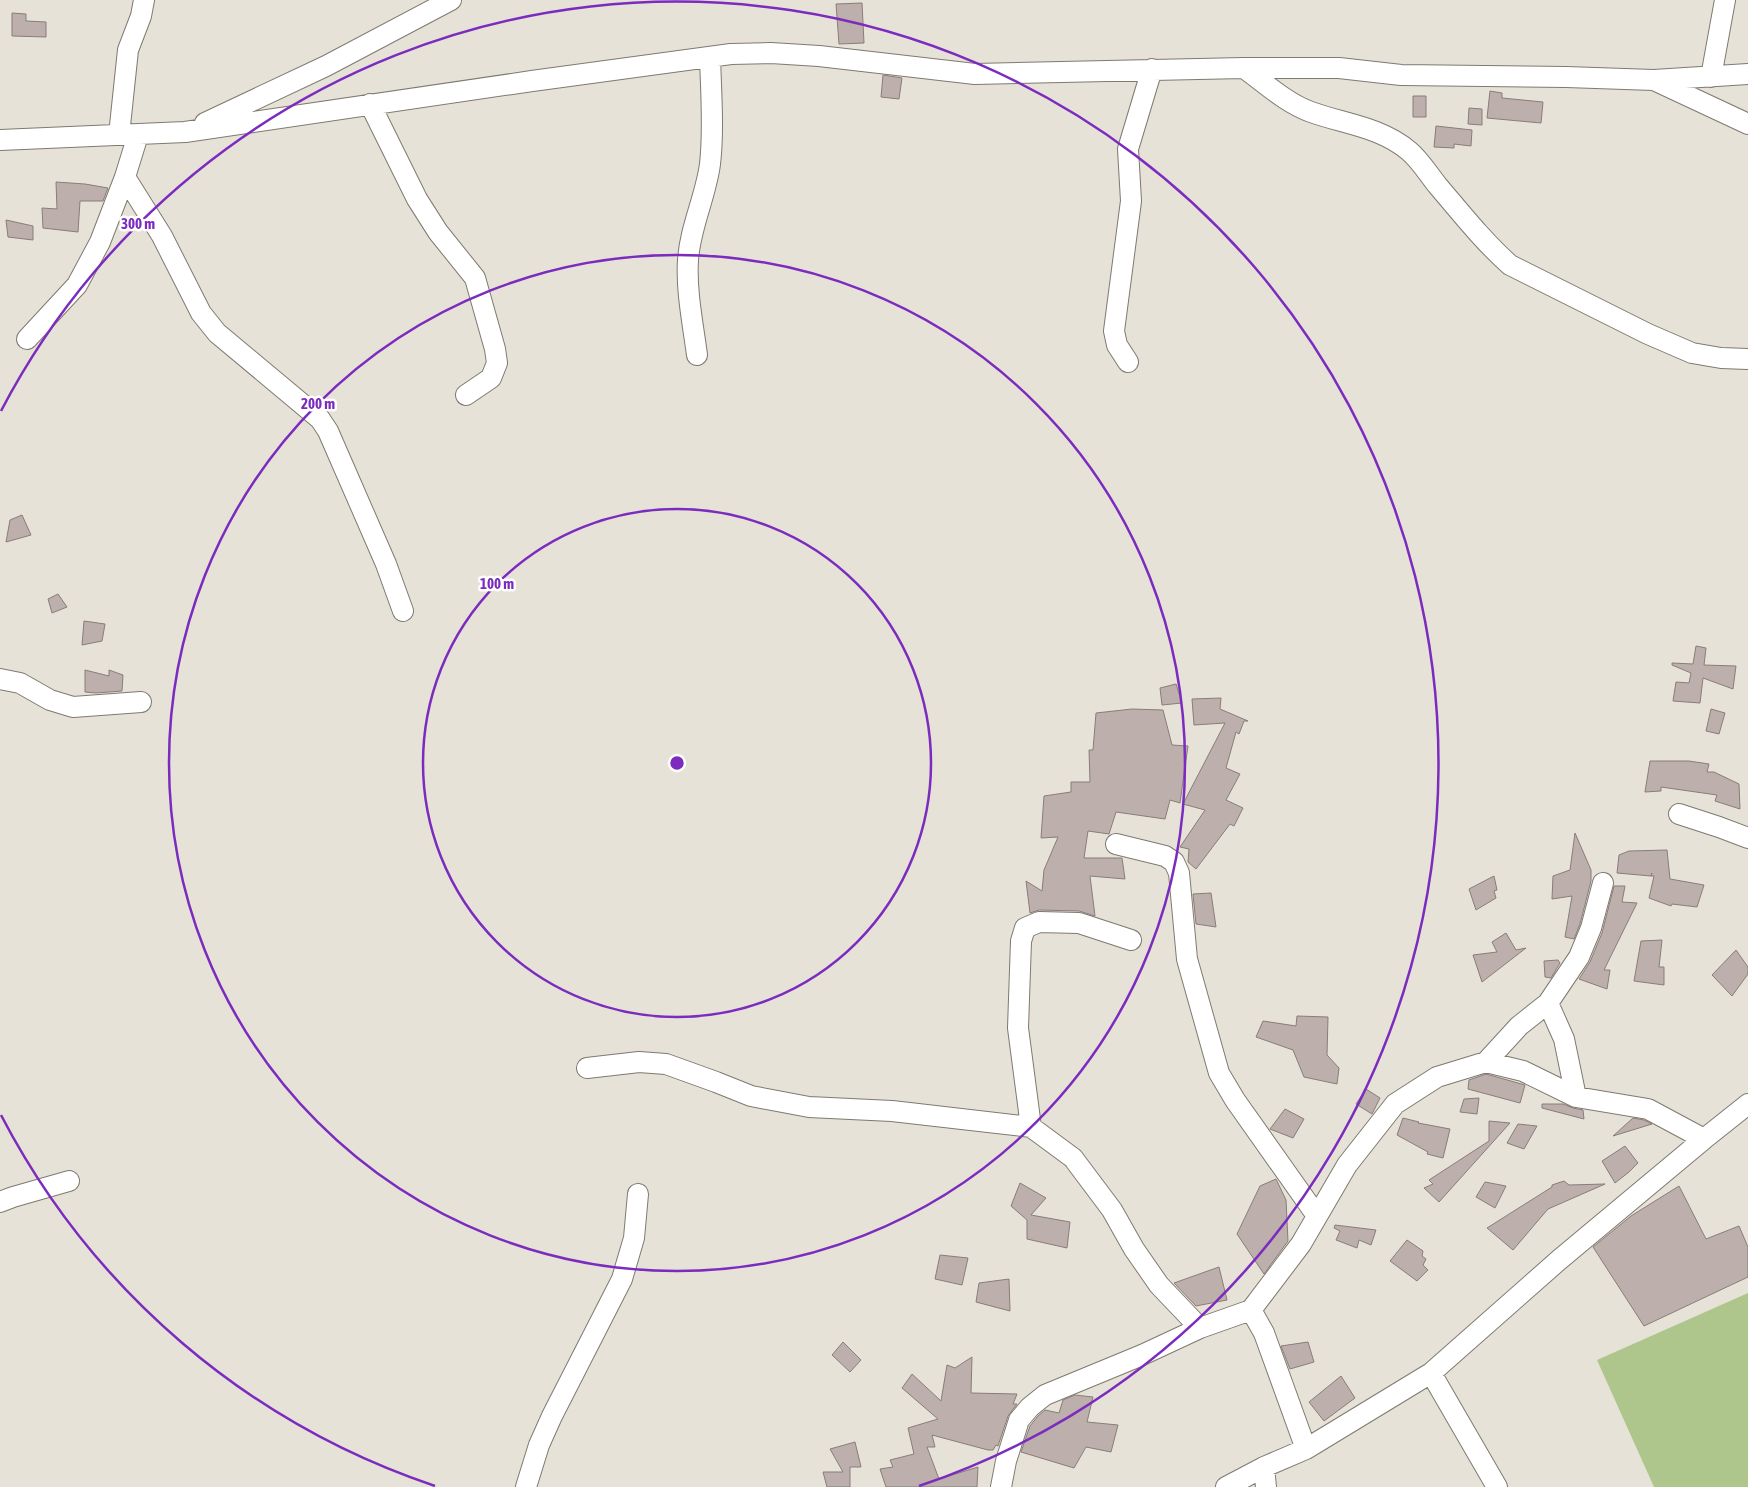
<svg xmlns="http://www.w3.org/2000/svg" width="1748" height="1487" viewBox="0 0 1748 1487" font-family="'Asap Condensed',sans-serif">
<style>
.green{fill:#aec68b}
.building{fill:#bcafac;stroke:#897d7a}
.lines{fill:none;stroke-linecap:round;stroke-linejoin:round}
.street-casing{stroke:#7e7a70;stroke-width:22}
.street{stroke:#fff;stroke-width:20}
.ring{fill:none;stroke:#7b2cbf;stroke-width:2.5}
.centre{fill:#7b2cbf;stroke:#fff;stroke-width:2.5}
.ring-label{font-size:15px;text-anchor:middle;font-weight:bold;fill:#7b2cbf;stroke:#fff;stroke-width:5;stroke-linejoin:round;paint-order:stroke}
</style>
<rect width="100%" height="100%" fill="#e7e2d7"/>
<path class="green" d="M1748,1293v194h-94l-57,-127z"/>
<path class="building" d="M862,3l2,40 -25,1 -3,-40z
M12,13l14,1v7l20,1v15l-34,-1z
M883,75l19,3 -3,21 -18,-2z
M1490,91l12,2v5l41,4 -2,21 -54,-5z
M1413,96h13v21h-13z
M1469,108l13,1v16l-14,-1z
M1436,126l36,4 -1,16 -17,-2v4l-20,-1z
M56,182l29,2 23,4 -5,13h-23l-2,31 -35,-4 -1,-20 15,1z
M6,220l27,6v14l-25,-3z
M22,515l9,20 -25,7 4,-22z
M58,594l9,13 -15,6 -4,-14z
M84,621l21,3 -3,17 -20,4z
M1696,646l10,2 -2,17 32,1 -3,23 -30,-11 -3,25 -27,-2 3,-19 13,1 2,-10 -19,-8v-2l21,1z
M85,670l24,6v-6l14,5 -1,16 -26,2 -11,-1z
M1176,684l6,19 -20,2 -2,-17z
M1221,698l-1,11 28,12h-4l-5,13 -3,-2 -10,36 14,6 -14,26 17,8 -9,18 -4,-2 -34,45 -8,-7 1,-13 -9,-2 25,-37 -22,-6 42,-81 -31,2 -2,-26z
M1132,709l31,1 9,35 16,1 -8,57 -10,-3 -5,19 -49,-7 -7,22 -21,-3 -4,27h38l3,21 -35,-3 5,40 -16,-5 -40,-1 -9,3 -4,-32 16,10 2,-21 14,-33 -17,1 3,-42 27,-4v-10h19l-1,-32h4l3,-37z
M1711,709l14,4 -6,21 -13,-3z
M1650,761h39l20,3 -2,8h7l25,12 1,25 -25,-8 2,-6 -56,-8v4l-16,1z
M1575,833l16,37v11l-11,43 -6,15 -9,-2 7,-41 -20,3 1,-23 17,-6z
M1667,850l3,29 34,6 -7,22 -25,-3 -1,2 -22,-8 5,-22h-3l1,-3 -1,3 -34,-3 2,-18 10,-4z
M1494,876l3,14 -3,1 2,7 -20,12 -7,-21z
M1614,886h11l-3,16 15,1 -33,67h6l-3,19 -28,-10 11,-17 12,-29z
M1211,893l5,34 -20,-3 -3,-30z
M1506,933l10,17 10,-2 -44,34 -9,-27 24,-3 -5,-10z
M1662,940l-3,27h5v18l-30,-4 7,-40z
M1736,950l12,17v7l-16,22 -20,-21z
M1558,960l2,3 -9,15 -6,-1 -1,-16z
M1297,1016l31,1 -1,38 12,13 -2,16 -33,-7 -11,-27 -37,-13 7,-16 33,5z
M1486,1074l39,11 -5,18 -52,-14 1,-9z
M1366,1089l14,9 -8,16 -16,-10z
M1479,1098l-2,16 -17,-2 4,-13z
M1542,1104h21l10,4 10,2 1,9 -42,-11z
M1285,1109l19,10 -11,19 -23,-9z
M1403,1118l16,4 -1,1 32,6 -7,29 -16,-4 1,-2 -31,-17z
M1633,1118l11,2 8,4 -39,12z
M1489,1121l21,2 -71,79 -15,-14 9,-4 -4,-4 60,-39z
M1518,1124l19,2 -13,23 -17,-6z
M1625,1146l13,17 -9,9 -14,11 -13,-22z
M1276,1179l10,21 2,41 -24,33 -27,-40 23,-48z
M1564,1181l5,4 36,-1 -57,25 -35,41 -26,-22 65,-41v-2z
M1485,1182l21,4 -11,22 -19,-11z
M1020,1183l26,15 -15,17 39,7 -3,26 -40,-9v-19l-16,-14z
M1679,1186l27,53 33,-13 9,21v30l-104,49 -51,-79 38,-31z
M1335,1225l41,5 -5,15 -12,-5 -2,8 -21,-8 4,-9 -6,-3z
M1407,1240l16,11 -1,5 4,3 -3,6 5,5 -11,11 -27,-20z
M940,1255l28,3 -6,27 -27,-6z
M1219,1267l8,33 -31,6 -22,-23z
M1009,1279l1,32 -34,-9 3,-19z
M843,1342l18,18 -11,12 -18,-17z
M1308,1342l6,20 -24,7 -9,-23z
M972,1357l-1,36 46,1 -4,10h4l-9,12 -10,30 -2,-1 -3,5h-5l-56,-15 3,12h-8l12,32 39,-12 -1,20h-91l-6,-18 13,-2 -3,-7 24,-6 -6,-26 30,-9 -36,-31 10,-14 29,27 6,-36 8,3z
M1341,1376l14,22 -31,23 -15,-19z
M1075,1395l18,2 -6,25 31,3 -7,27 -25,-5 -12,21 -53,-16 9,-26 8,-10 7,-6 14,3 4,-13z
M855,1442l6,25h-11v20h-23l-4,-15h20l-13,-23z"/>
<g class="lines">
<defs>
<path id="street" d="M1244,68c21,15 42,35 67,44 33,12 70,15 98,39 11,9 20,24 29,35 23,27 45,55 72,79l138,69 44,19 29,5 27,1
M1711,77l14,-77
M1656,81l92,43
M370,104l47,95 21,33 37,46 20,71 2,14 -6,15 -25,17
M205,123l121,-57 125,-66
M119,135l9,-85 13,-34 3,-16
M0,140l185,-8 347,-51 199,-27 40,-1 48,3 156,18 269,-6h95l62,7 165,2 88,3 94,-6
M125,177l37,59 39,77 16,20 103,86 8,12 58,133 17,47
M27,339l50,-54 23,-43 25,-65 13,-42
M697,355c-4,-31 -11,-64 -9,-95 2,-33 18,-64 22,-96 4,-35 1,-72 0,-107
M1128,362l-11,-17 -3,-14 17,-130 -3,-52 24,-80
M0,679l20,4 30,17 23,7 68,-5
M1679,814l40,13 29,11
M1116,844l49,12 9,6 5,11 8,86 32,114 16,27 82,116
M1548,1003l16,36 12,58
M1486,1062l33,-36 29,-23 31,-46 12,-29 12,-45
M587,1068l52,-6 27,2 50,18 35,14 58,11 83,4 139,16 42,31 39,52 22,39 25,36 41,43
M1031,1127l-13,-99 3,-87 4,-13 14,-6 40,1 52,17
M0,1202l13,-5 56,-16
M1431,1373l66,114
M1306,1449l-42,-116 -13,-23 50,-66 46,-79 48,-61 42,-27 49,-15 37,9 53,26 72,12 56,30
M1264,1467l2,20
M526,1487l13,-42 13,-29 70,-137 12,-41 4,-44
M1001,1487l5,-26 13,-41 11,-13 15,-12 97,-40 58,-27 51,-18
M1226,1487l38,-20 42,-18 125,-76 128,-113 145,-121 44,-35"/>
</defs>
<use href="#street" class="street-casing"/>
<use href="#street" class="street"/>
</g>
<g class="ring">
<circle cx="677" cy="763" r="254"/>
<circle cx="677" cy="763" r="508"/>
<path d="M435 1486A762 762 0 0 1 1 1115M1 411A762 762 0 1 1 919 1486"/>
</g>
<circle cx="677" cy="763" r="8" class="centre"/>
<g class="ring-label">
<text x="138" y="229">300 m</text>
<text x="318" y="409">200 m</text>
<text x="497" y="589">100 m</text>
</g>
</svg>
